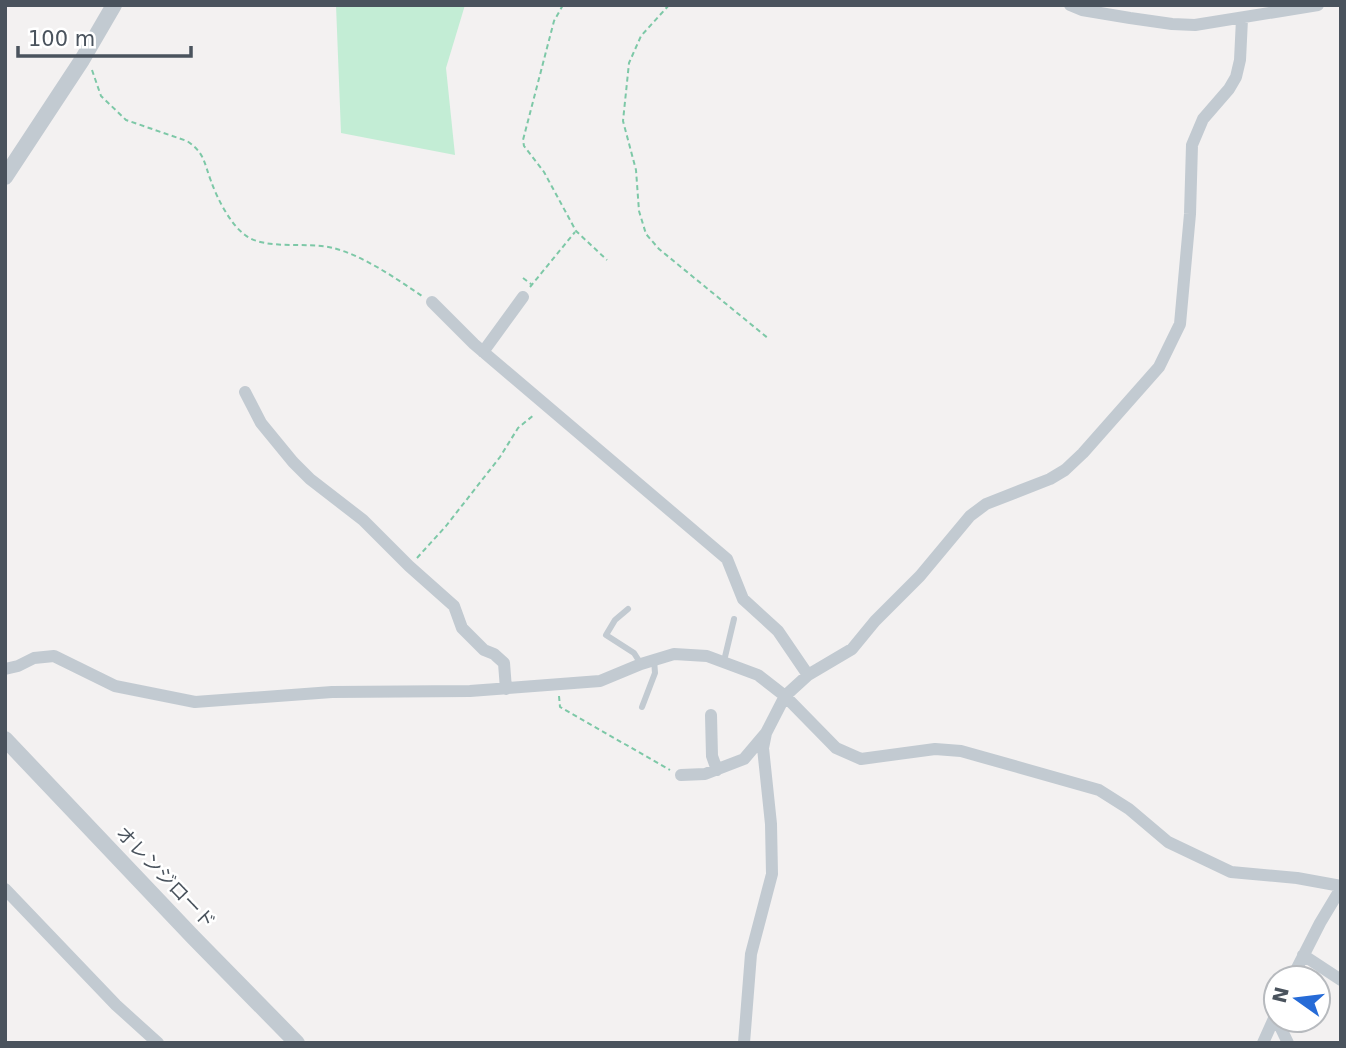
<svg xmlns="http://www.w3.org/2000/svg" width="1346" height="1048" viewBox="0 0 1346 1048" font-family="'DejaVu Sans','Noto Sans JP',sans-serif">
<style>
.green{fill:#c3edd5}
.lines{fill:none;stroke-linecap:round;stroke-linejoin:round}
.path{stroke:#7dc8a7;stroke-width:2;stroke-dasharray:5 3.5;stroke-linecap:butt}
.service{stroke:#c2cad1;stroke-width:6}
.minor{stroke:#c2cad1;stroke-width:12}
.tertiary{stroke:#c2cad1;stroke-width:16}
.labels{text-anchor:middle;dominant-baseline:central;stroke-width:5;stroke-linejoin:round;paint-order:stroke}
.street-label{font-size:19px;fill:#4a535d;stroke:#fff}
</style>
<rect width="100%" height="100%" fill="#f3f1f1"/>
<path class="green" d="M336,5h129l-19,63 9,87 -114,-22z"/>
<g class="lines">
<path class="path" d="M563,5l-9,16 -31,119 1,6 20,26 32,59 31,29
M669,5l-28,31 -12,27 -6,58 13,49 3,41 7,23 13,15 110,90
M92,70l9,26 25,24 61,21c18,12 17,22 24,40 6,17 19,43 34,54 21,16 62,6 88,13 29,7 64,31 89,48
M523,278l8,6
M530,287l45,-55
M417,558l29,-32 54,-69 18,-29 17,-14
M559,696l1,11 110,63"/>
<path class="service" d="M628,609l-13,11 -9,15 28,18 7,11
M724,661l10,-42
M642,707l13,-34 -1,-14"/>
<path class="minor" d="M1070,5l12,5 48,8 42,6 23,1 123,-20
M432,302l42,42 253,215 16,40 35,32 30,44
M483,352l40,-55
M245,392l16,31 32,39 17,17 53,41 46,46 45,40 8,22 22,22 10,4 10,9 2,26
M5,669l13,-3 16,-8 20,-2 61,30 80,16 137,-10 138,-1 130,-10 41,-17 33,-10 33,2 51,19 27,21 51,52 25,11 74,-10 26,2 138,39 30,19 39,33 63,30 66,6 44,8
M711,715l1,41 5,14
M681,775l24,-1 39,-15 22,-26
M5,889l111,116 42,38
M1303,955l38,25
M1292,978l28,-55 21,-35
M1277,1020l11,23
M744,1043l7,-89 21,-80 -1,-50 -8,-76 3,-15 19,-37 23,-21 44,-26 23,-28 45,-45 50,-60 16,-12 64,-25 15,-9 18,-17 76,-86 21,-43 10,-110 2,-69 11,-26 26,-30 7,-12 4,-17 2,-41
M1263,1043l13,-29"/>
<path class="tertiary" d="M5,177l77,-117 32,-55
M5,739l188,198 104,106"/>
</g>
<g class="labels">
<g class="street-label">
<text transform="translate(166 877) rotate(46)">オレンジロード</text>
</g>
</g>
<rect width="1346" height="1048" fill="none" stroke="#4a535d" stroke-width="14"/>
<g transform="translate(1297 999) rotate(284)"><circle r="33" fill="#ffffff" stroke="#b7babe" stroke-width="2"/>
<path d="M0-5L12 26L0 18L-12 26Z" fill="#266bd7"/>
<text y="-10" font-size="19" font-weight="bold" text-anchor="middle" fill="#4a535d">N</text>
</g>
<path d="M18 46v10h173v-10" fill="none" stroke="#4a535d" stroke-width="3.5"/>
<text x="28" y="46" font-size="21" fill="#4a535d" stroke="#ffffff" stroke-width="5" paint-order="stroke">100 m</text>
</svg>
